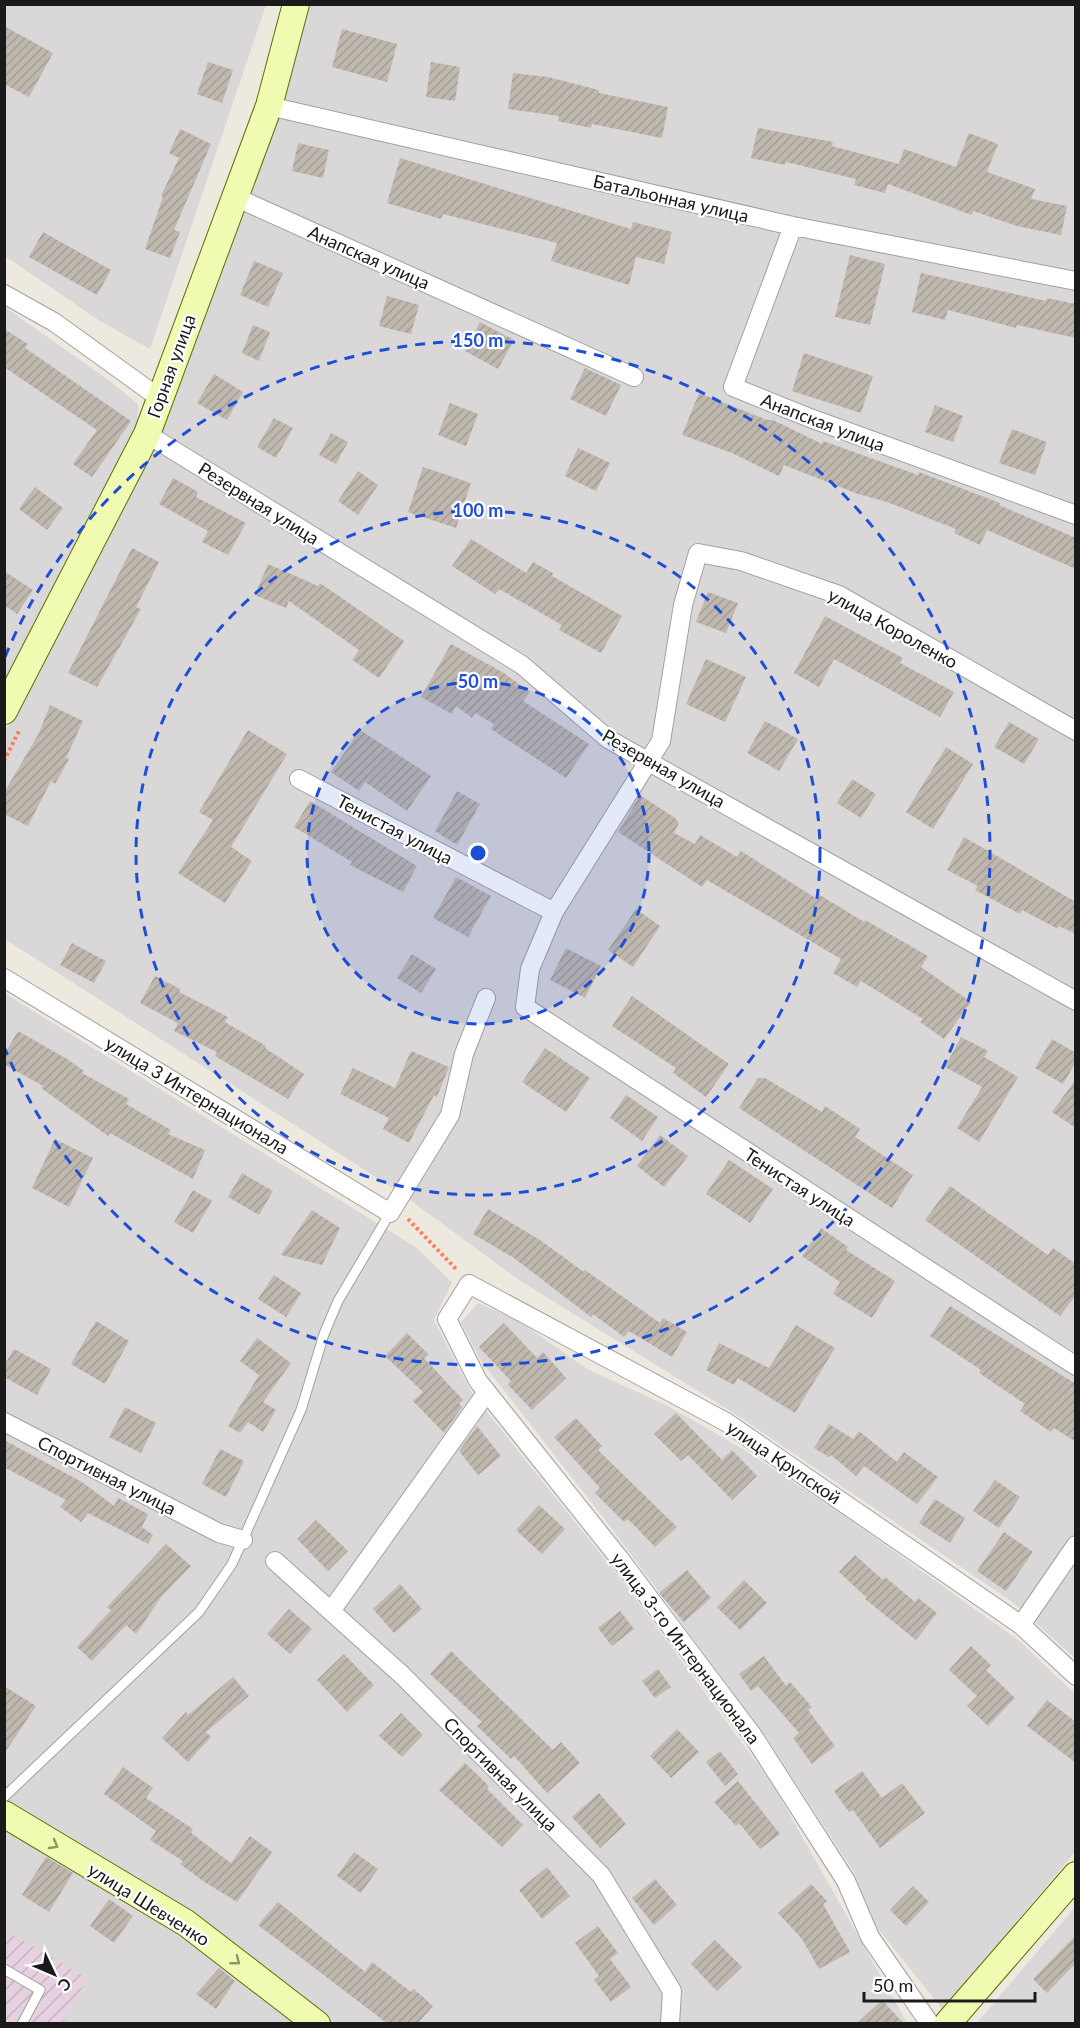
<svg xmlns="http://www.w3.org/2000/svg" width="1080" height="2028" viewBox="0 0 1080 2028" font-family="Lato,sans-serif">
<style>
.residential{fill:#d9d7d7}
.industrial{fill:url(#industrial-furrows)}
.building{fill:url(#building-hatch)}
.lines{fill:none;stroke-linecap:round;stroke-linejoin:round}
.service-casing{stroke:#a1a1a1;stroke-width:11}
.minor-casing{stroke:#a1a1a1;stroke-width:20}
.secondary-casing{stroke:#5b7003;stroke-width:28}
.path{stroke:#fc7e61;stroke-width:4;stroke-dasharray:3 3;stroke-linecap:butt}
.service{stroke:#fff;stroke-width:9}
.minor{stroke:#fff;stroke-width:18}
.secondary{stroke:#f0fab0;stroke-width:26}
.oneway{stroke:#90956c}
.ring{fill:none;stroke:#1d4ed8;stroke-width:3;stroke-dasharray:10 8}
.labels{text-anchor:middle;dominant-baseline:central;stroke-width:4.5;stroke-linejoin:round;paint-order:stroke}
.street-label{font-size:18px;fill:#1a1a1a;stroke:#fff}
.centre{fill:#1d4ed8;stroke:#fff;stroke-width:3}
.ring-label{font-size:18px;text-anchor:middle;font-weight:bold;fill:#1d4ed8;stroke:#fff;stroke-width:4.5;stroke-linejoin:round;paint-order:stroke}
</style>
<defs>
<pattern id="industrial-furrows" width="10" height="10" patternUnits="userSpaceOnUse" patternTransform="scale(1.5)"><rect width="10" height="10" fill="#e6d1e0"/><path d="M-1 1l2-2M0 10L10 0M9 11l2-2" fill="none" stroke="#c5b3c0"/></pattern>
<pattern id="building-hatch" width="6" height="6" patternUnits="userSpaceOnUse" patternTransform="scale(1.5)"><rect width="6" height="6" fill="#c0b8af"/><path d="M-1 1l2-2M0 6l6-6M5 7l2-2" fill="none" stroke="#a49e96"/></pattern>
</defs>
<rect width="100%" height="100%" fill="#ede9df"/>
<path class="residential" d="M4,5h262l-116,344 -50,-28 -95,-65z
M305,5h770v1653l-64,-57 -271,-184 -221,-137 -120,-88 -394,-253 -1,-206 160,-319z
M5,307l106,75 27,22 -1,25 -132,258z
M4,993l413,255 35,34 -18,38 37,72 156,195 146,198 134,238h-902z
M478,1303l41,18 68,48 81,37 78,45 97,64 175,125 57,54v158l-133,157 -70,-88 -18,-49 -87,-133 -157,-213 -129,-165 -20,-39z
M1075,1907v116h-98z"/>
<path class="industrial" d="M5,1930l82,48 -24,45 -58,1z"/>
<path class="building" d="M4,26l49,27 -24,44 -25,-13z
M342,29l55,15 -10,38 -55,-15z
M208,62l25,8 -11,33 -25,-9z
M431,62l29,5 -5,34 -29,-4z
M513,73l35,4 51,13v3l69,14 -6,31 -70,-14 -1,4 -33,-7 1,-5 -51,-7z
M758,128l75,14 -1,4 67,18 5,-15 52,18 13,-34 29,11 -11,28 48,17 -4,10 36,7 -6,29 -44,-9 -44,-15 -1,4 -84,-31 -3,9 -31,-8 2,-6 -70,-17 -1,3 -34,-7z
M180,129l31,15 -37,86 6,2 -10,26 -25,-9 18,-52 -2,-1 18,-38 -10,-5z
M298,143l31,7 -6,28 -31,-7z
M400,158l231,71 2,-7 39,10 -8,32 -28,-7 -7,28 -78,-24 6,-18 -114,-29 -2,5 -54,-16z
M43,232l68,38 -14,25 -68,-38z
M850,255l35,9 -15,61 -35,-8z
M254,261l29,12 -15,34 -28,-12z
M921,273l125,28 1,-3 29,6v34l-59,-13 -1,3 -68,-18 -3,10 -33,-8z
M387,296l32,9 -8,29 -32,-8z
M480,322l34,18 -16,29 -33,-18z
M253,325l17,7 -11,29 -17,-8z
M4,329l24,15 -3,4 106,73 -39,56 -19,-13 24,-34 -93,-63z
M804,353l69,23 -12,37 -69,-22z
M585,368l36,17 -15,31 -36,-17z
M214,374l29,18 -16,28 -30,-17z
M699,393l68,27h6l49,24 1,-3 95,34 1,-3 81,31 -1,2 77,33v31l-89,-39 -7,15 -26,-12 2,-4 -69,-27 -29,-8 -74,-29 -5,11 -47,-23 -50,-18z
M450,403l28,11 -12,32 -28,-11z
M935,405l28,11 -10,26 -28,-10z
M274,418l19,10 -17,30 -19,-11z
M1012,429l35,13 -12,33 -36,-12z
M331,433l17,9 -12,22 -17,-9z
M578,448l32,15 -14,28 -31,-15z
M423,467l48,16 -15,45 -48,-16z
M358,471l20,14 -20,30 -20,-14z
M173,478l25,14 -2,5 50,26 -18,32 -26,-13 6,-11 -49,-27z
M35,487l28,21 -16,22 -28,-21z
M471,539l55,34 7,-11 20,11 -1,3 70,40 -21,37 -42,-23 3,-5 -63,-36 -4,5 -43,-28z
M132,548l27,14 -23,45 5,2 -44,78 -29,-14z
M268,564l50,22 2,-3 84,58 -25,37 -27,-18 7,-10 -70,-49 -3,7 -31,-13z
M4,571l29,19 -16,24 -13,-9z
M708,592l30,11 -12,30 -30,-11z
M825,616l78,42 -3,5 54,29 -14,25 -106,-58 -15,28 -25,-14z
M451,644l53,29 26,19 -7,9 66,43 -23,34 -75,-49 3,-5 -19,-11 -3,5 -16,-12 -4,8 -31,-17z
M706,659l40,18 -21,45 -39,-18z
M50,705l33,16 -17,37 3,1 -14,25 -4,-3 -23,45 -24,-12v-21l35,-60z
M765,721l33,18 -19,32 -32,-18z
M1009,722l30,17 -15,25 -30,-17z
M248,730l39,24 -56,93 21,14 -27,42 -47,-30 35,-53 -14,-8z
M360,730l71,46 -24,35 -42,-29 -6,9 -28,-19z
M946,747l27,17 -40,65 -27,-17z
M852,779l24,15 -15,24 -24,-15z
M457,791l23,13 -23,41 -22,-14z
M640,795l35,23 4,5 -5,10 21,11 5,-9 37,22 4,-6 76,48 3,-4 44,27 1,-2 63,36 -7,11 50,35 -27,37 -24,-17 3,-3 -62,-38 -4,6 -24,-14 8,-14 -134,-79 -5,7 -84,-55z
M310,801l107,65 -14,26 -53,-27 2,-3 -58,-35z
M964,837l112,65v32l-17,-8 -1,3 -36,-19 -2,4 -45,-24 3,-4 -31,-16z
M456,877l35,19 -23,41 -35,-19z
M636,909l24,17 -27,41 -25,-17z
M72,943l34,18 -12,22 -34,-18z
M566,948l35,18 -16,32 -35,-18z
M412,954l24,15 -15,24 -24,-15z
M155,976l25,13 -1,3 49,25 -3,5 41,24 -1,2 39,26 -16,25 -73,-43 2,-4 -43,-21 4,-8 -38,-20z
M632,996l97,68 -23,33 -33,-24 3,-5 -64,-42z
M18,1031l49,28 17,12 -2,2 47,26 -3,5 45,26 -3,4 37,16 -12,29 -83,-46 -2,3 -67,-48 2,-2 -39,-22v-9z
M961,1037l27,14 -4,6 34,20 -39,65 -22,-14 25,-41 -37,-20z
M1052,1039l24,14v9l-13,22 -28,-16z
M545,1048l45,30 -24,34 -44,-30z
M411,1051l38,16 -12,30 -3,-2 -25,48 -26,-14 6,-11 -49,-24 13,-26 42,20z
M758,1078h7l57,34 3,-6 35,23 -5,8 58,38 -21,33 -153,-100z
M1076,1079v49l-24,-16z
M626,1095l32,22 -16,24 -32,-23z
M660,1135l28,21 -24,31 -27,-21z
M55,1139l38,19 -24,49 -37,-19z
M729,1160l44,29 -23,34 -44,-29z
M242,1173l31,18 -14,24 -31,-18z
M950,1186l98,69 5,-7 23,16v31l-16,21 -135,-96z
M193,1190l19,11 -19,32 -19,-11z
M488,1209l52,31 44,32 1,-2 75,53 3,-5 24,14 -15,25 -43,-26 -5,6 -31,-23 -2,3 -77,-59 -41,-24z
M312,1210l28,18 -18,37 -41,-10z
M821,1228l27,19 -2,3 49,31 -23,37 -39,-24 7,-12 -38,-26z
M274,1275l27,18 -15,24 -28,-18z
M950,1306l126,78v58l-22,-14 -3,4 -31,-21 5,-7 -46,-31 2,-3 -51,-34z
M96,1321l33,20 -24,43 -34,-20z
M504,1323l33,35 6,-6 23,26 -34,32 -24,-25 3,-4 -32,-34z
M796,1325l39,23 -40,65 -57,-35 -4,7 -28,-15 13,-27 50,25z
M407,1333l21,21 -4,4 39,42 -4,3 3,4 -18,26 -31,-32 10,-9 -38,-36z
M257,1338l34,25 -28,39 13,8 -13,22 -15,-10 -8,11 -12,-7 31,-51 -19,-14z
M14,1349l37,20 -14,26 -33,-18v-11z
M125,1407l31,16 -15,30 -32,-16z
M676,1413l46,47 10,-10 25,26 -25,24 -44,-45 -7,6 -27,-27z
M576,1418l26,28 -4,4 79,77 -22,20 -27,-28 -4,3 -29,-29 5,-5 -46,-51z
M829,1424l24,15 6,-8 38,31 7,-10 34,25 -21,27 -53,-38 -8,10 -25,-21 -2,2 -15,-9z
M477,1426l24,30 -23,19 -19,-24z
M4,1440l78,42 32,24 4,-8 30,16 -6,13 11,8 -5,9 -60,-31 -7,9 -21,-15 6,-7 -62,-33z
M220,1449l24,12 -18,36 -24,-13z
M995,1480l25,17 -21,31 -26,-17z
M935,1499l30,19 -15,25 -31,-20z
M539,1505l26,24 -23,25 -26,-24z
M316,1520l32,31 -20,20 -31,-32z
M1004,1532l29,20 -27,39 -29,-20z
M166,1544l25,22 -30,31 -25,37 -10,-9 -34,36 -15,-14 34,-37 -4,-3z
M855,1555l28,25 2,-3 30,25 3,-4 19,15 -21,27 -51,-41 2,-1 -28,-26z
M687,1570l24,28 -27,24 -25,-29z
M744,1580l23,23 -27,27 -23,-23z
M400,1584l22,25 -28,24 -21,-24z
M289,1609l23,20 -22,25 -23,-20z
M620,1611l14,18 -22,17 -14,-18z
M971,1646l20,19 -5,5 29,28 -27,28 -21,-20 10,-10 -28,-26z
M451,1651l102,99 8,-8 19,21 -33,30 -33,-37 -3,3 -34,-33 5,-4 -52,-48z
M344,1654l30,31 -27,27 -30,-32z
M764,1656l22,30 4,-4 22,25 -4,3 27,36 -23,18 -19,-26 6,-5 -41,-47 -7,5 -12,-17z
M658,1669l13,18 -16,11 -13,-17z
M233,1677l16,19 -43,36 5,5 -23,25 -26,-24 24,-26 2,3z
M4,1686l32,20 -32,48z
M1047,1700l29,22v41l-49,-37z
M401,1713l22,22 -21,22 -23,-21z
M677,1729l22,23 -28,26 -21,-22z
M720,1751l18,23 -13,12 -19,-24z
M465,1763l24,23 -2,3 36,36 -21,22 -63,-57z
M123,1767l30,21 -7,10 47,31 -2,4 40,30 19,-27 22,16 -35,50 -34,-21 -23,-17 3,-3 -33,-21 6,-9 -52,-37z
M862,1771l20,27 20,-15 23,30 -45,35 -27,-38 -4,2 -15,-21z
M738,1781l42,53 -20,15 -21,-26 -3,3 -22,-24z
M599,1793l27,31 -26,24 -28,-31z
M354,1852l24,17 -17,24 -24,-17z
M46,1857l27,16 -24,39 -27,-17z
M547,1867l23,29 -28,23 -23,-29z
M655,1879l22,26 -23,20 -22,-27z
M811,1884l16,17 -4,3 27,48 -31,17 -17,-30 -24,-26z
M913,1886l16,16 -23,24 -16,-16z
M109,1899l24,17 -19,27 -24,-17z
M278,1902l87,70 7,-10 39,30 3,-3 19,17 -16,18h-29l-130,-99z
M598,1926l20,27 -8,6 21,28 -20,15 -17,-22 5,-4 -24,-33z
M1076,1935v28l-29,30 -14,-14z
M715,1940l27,27 -25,24 -26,-27z
M219,1968l16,13 -19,28 -20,-15z
M882,2000l22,24h-48z"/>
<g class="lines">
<defs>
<path id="service" d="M4,1797l195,-185 33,-48 69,-154 23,-76 14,-33 52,-88
M4,1969l36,21 -18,34"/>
<path id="minor" d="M269,106l524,120 283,55
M235,197l399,180
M793,226l-60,161 77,31 266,97
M4,294l50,28 104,75
M147,434l375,231 86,74 468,262
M1076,731l-237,-136 -98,-34 -43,-8 -15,52 -22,136 -107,171 -24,57 -5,38 551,359
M299,779l255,133
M4,978l386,235 60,-98 14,-61 22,-56
M4,1422l215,111 24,7
M275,1561l127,114 199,200 71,116 -2,33
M331,1611l156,-219
M1021,1625l55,-80
M930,2024l-60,-87 -24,-56 -93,-145 -134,-178 -141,-177 -31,-62 22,-35 257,138 295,203 55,51"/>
<path id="secondary" d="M4,711l143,-277 122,-328 27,-102
M4,1814l182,109 131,101
M947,2024l129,-149"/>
</defs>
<use href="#service" class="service-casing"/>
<use href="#minor" class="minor-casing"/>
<use href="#secondary" class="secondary-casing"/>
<path class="path" d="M4,761l16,-32
M408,1219l49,51"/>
<use href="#service" class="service"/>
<use href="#minor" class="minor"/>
<use href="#secondary" class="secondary"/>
</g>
<defs><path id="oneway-chevron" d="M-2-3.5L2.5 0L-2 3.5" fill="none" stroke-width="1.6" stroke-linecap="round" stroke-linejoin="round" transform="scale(1.5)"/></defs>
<g class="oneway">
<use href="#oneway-chevron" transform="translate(54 1845) rotate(30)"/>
<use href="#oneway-chevron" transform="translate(236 1961) rotate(38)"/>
</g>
<circle cx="478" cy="853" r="171" fill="#1d4ed8" fill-opacity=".12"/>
<g class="ring">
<circle cx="478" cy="853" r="171"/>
<circle cx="478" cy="853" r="342"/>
<path d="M5 657A512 512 0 1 1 5 1049"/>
</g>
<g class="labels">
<g class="street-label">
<text transform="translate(671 198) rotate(13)">Батальонная улица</text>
<text transform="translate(369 257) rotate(24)">Анапская улица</text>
<text transform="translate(171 366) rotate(-70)">Горная улица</text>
<text transform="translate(823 422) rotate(21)">Анапская улица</text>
<text transform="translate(259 503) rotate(32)">Резервная улица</text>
<text transform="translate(893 628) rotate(29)">улица Короленко</text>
<text transform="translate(664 768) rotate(30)">Резервная улица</text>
<text transform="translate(395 829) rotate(28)">Тенистая улица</text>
<text transform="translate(197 1095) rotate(31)">улица 3 Интернационала</text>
<text transform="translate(800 1187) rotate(33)">Тенистая улица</text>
<text transform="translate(784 1462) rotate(34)">улица Крупской</text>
<text transform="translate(107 1475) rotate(27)">Спортивная улица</text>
<text transform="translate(686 1648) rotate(53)">улица 3-го Интернационала</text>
<text transform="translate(501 1774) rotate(45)">Спортивная улица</text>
<text transform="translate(149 1904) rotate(32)">улица Шевченко</text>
</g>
</g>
<circle cx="478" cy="853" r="9" class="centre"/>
<g class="ring-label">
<text x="478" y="347">150 m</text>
<text x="478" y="517">100 m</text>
<text x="478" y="688">50 m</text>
</g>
<rect width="1080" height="2028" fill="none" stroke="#1a1a1a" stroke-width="12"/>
<g transform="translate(54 1974) rotate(134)" stroke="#ffffff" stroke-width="4.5" paint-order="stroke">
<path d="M0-4.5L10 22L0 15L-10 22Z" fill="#1a1a1a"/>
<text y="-9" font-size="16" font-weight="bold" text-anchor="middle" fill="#1a1a1a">С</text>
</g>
<path d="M864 1992v9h171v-9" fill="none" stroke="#1a1a1a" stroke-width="3"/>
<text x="873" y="1992" font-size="18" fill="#1a1a1a" stroke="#ffffff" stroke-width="4.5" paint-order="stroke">50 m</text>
</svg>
